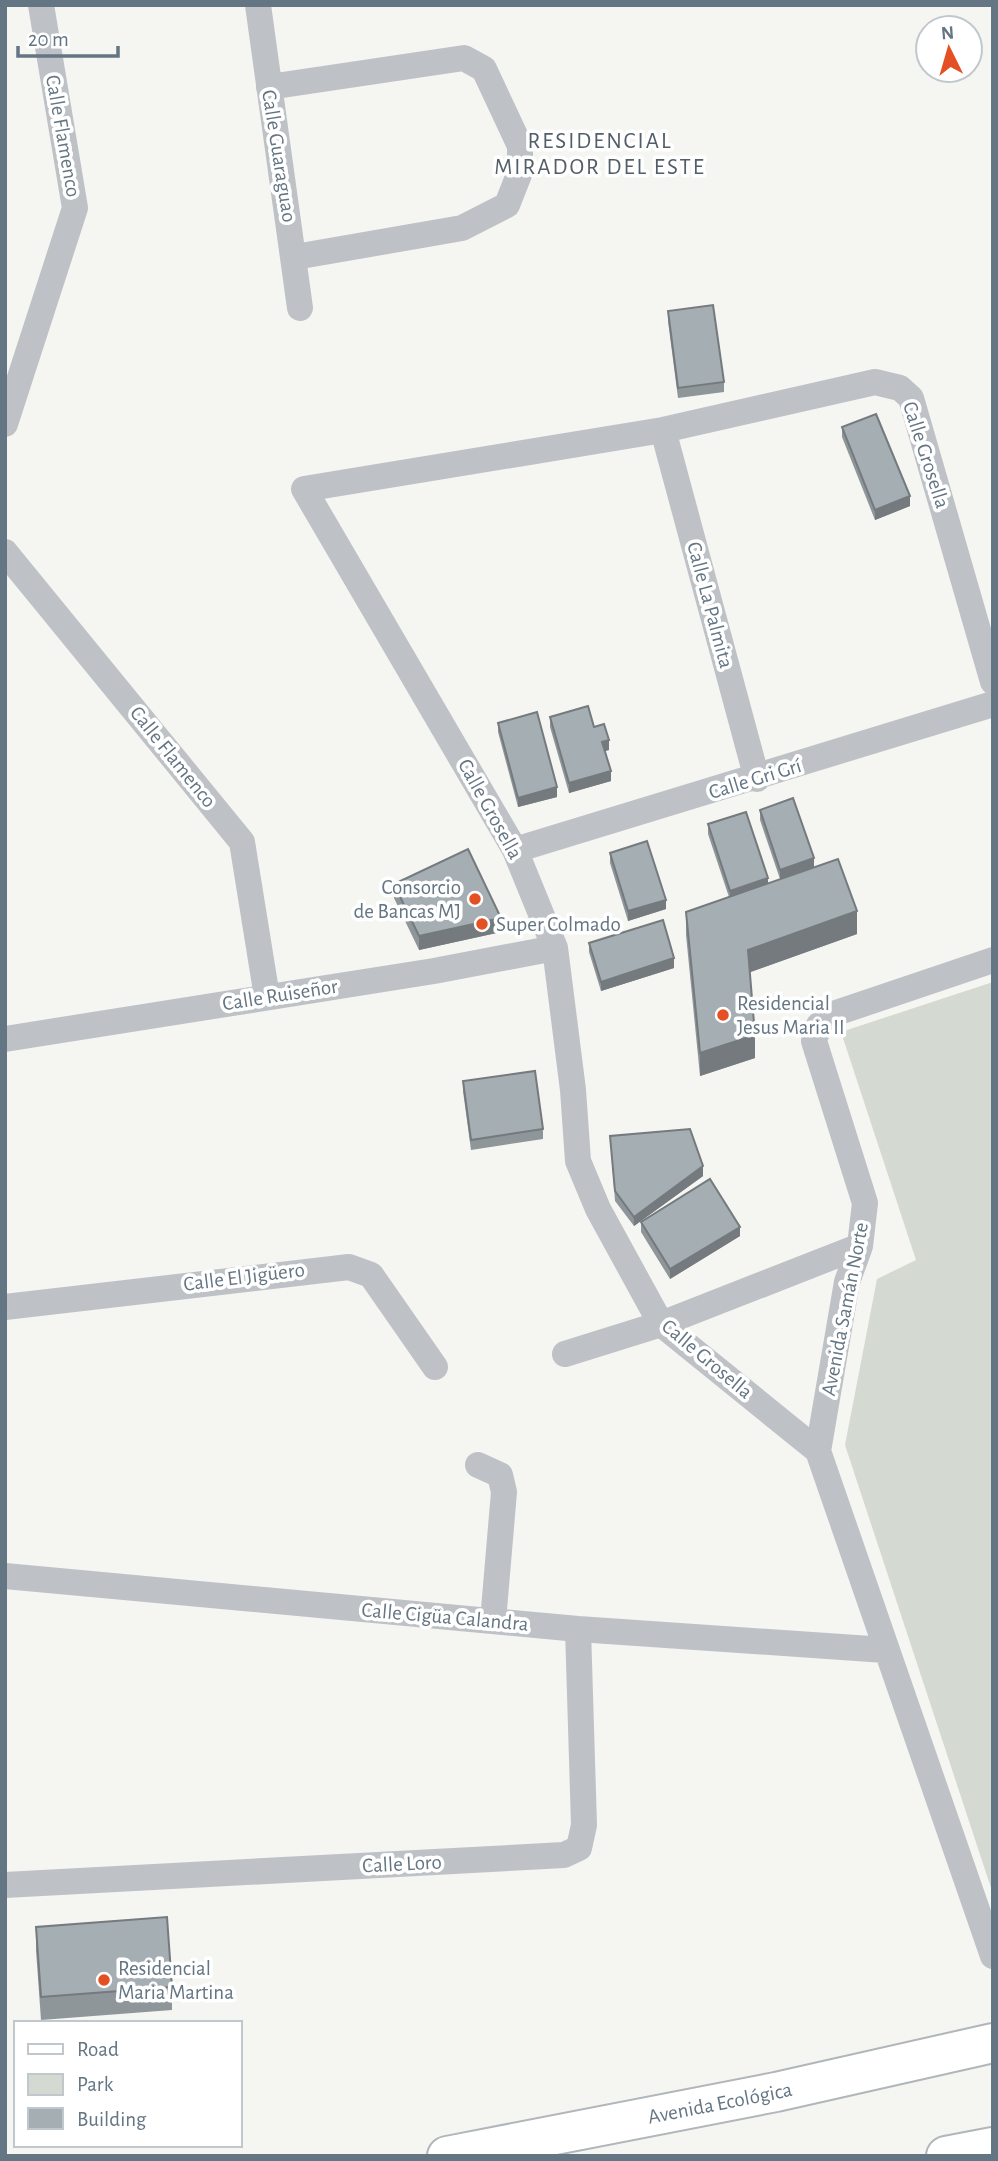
<svg xmlns="http://www.w3.org/2000/svg" width="998" height="2161" viewBox="0 0 998 2161" font-family="'Alegreya Sans',sans-serif">
<style>
.green{fill:#d4dad1}
.lines{fill:none;stroke-linecap:round;stroke-linejoin:round}
.primary-casing{stroke:#b1b6ba;stroke-width:42}
.minor{stroke:#bec2c6;stroke-width:26}
.primary{stroke:#fff;stroke-width:38}
.wall{fill:#8e969a}
.shaded-wall{fill:#747a7d}
.building{fill:#a5aeb3;stroke:#747a7d;stroke-width:2}
.poi-dot{fill:#e45023;stroke:#fff;stroke-width:2.5}
.labels{text-anchor:middle;dominant-baseline:central;stroke-width:7;stroke-linejoin:round;paint-order:stroke}
.street-label{font-size:21px;fill:#647583;stroke:#fff}
.poi-label{font-size:21px;fill:#647583;stroke:#fff;text-anchor:start}
.neighbourhood-label{font-size:23px;letter-spacing:2px;fill:#525e68;stroke:#fff}
</style>
<rect width="100%" height="100%" fill="#f5f5f1"/>
<path class="green" d="M993,982v912l-148,-449 32,-166 39,-19 -75,-228z"/>
<g class="lines">
<defs>
<g id="primary">
<path id="s1" d="M447,2156l329,-64 217,-49"/>
<path d="M946,2156l47,-9"/>
</g>
</defs>
<use href="#primary" class="primary-casing"/>
<path class="minor" d="M258,5l42,303
M269,87l195,-29 20,11 36,77v26l-13,33 -45,23 -167,29
M5,424l70,-216 -34,-203
M663,430l94,349
M5,552l237,290 25,155
M993,682l-82,-284 -11,-10 -25,-6 -212,48 -359,59 211,361 40,98 18,142 5,71 20,48 63,115 157,127 175,505
M515,850l478,-146
M5,1039l429,-68 121,-23
M5,1307l344,-40 22,8 64,92
M565,1354l96,-30 199,-78
M818,1451l29,-169 13,-36 5,-43 -51,-162 5,-16 11,-10 163,-55
M478,1465l22,10 4,17 -11,129
M5,1576l573,53 307,21
M5,1885l559,-30 15,-7 5,-23 -6,-196"/>
<use href="#primary" class="primary"/>
</g>
<path class="wall" d="M668,311l56,71v10l-46,6 -10,-77z
M842,427l68,79 -35,14 -33,-83z
M550,717l44,10 15,23 -5,1 7,30 -42,12 -19,-66z
M498,723l59,74 -39,10 -20,-75z
M760,810l54,48 -34,21 -20,-59z
M708,824l60,60 89,50 -107,38 5,86 -55,18 -14,-141v-23l43,-15 -21,-63z
M610,853l56,56 -38,12 -18,-58z
M394,884l107,48 -82,18 -25,-52z
M589,943l85,25 -73,23 -12,-39z
M463,1081l80,48v10l-72,11 -8,-59z
M610,1136l93,40 -69,50 -19,-25z
M641,1222l99,14 -70,43 -29,-47z
M36,1927l136,60v23l-131,10 -5,-70z"/>
<path class="shaded-wall" d="M910,496v10l-35,14v-10z
M609,740v10l-7,2v-10z
M611,771v10l-42,12v-10z
M557,787v10l-39,10v-9z
M814,858v9l-34,12v-9z
M768,878v10l-38,13v-10z
M666,900v9l-38,12v-10z
M857,911v23l-109,39v-23z
M501,918v14l-82,18v-14z
M674,958v10l-73,23v-9z
M755,1035v23l-55,18v-23z
M703,1166v10l-69,50v-9z
M740,1227v9l-70,43v-10z"/>
<path class="building" d="M713,305l11,77 -46,6 -10,-77z
M876,414l34,82 -35,14 -33,-83z
M588,706l6,21 10,-3 5,16 -7,2 9,29 -42,12 -19,-66z
M537,712l20,75 -39,11 -20,-75z
M793,798l21,60 -34,12 -20,-60z
M746,812l22,66 -38,13 -22,-67z
M647,841l19,59 -38,11 -18,-58z
M468,849l33,69 -82,18 -25,-52z
M838,859l19,52 -109,39 7,85 -55,18 -14,-141z
M663,920l11,38 -73,24 -12,-39z
M535,1071l8,58 -72,11 -8,-59z
M690,1129l13,37 -69,51 -19,-26 -5,-55z
M710,1179l30,48 -70,42 -29,-47z
M167,1917l5,70 -131,10 -5,-70z"/>
<g class="poi-dot">
<circle cx="475" cy="899" r="7"/>
<circle cx="482" cy="924" r="7"/>
<circle cx="723" cy="1015" r="7"/>
<circle cx="104" cy="1980" r="7"/>
</g>
<g class="labels">
<g class="street-label">
<text transform="translate(63 136) rotate(80)">Calle Flamenco</text>
<text transform="translate(279 156) rotate(81)">Calle Guaraguao</text>
<text transform="translate(926 455) rotate(72)">Calle Grosella</text>
<text transform="translate(710 605) rotate(75)">Calle La Palmita</text>
<text transform="translate(173 757) rotate(51)">Calle Flamenco</text>
<text transform="translate(755 779) rotate(-17)">Calle Gri Grí</text>
<text transform="translate(490 809) rotate(61)">Calle Grosella</text>
<text transform="translate(280 995) rotate(-9)">Calle Ruiseñor</text>
<text transform="translate(244 1277) rotate(-7)">Calle El Jigüero</text>
<text transform="translate(845 1309) rotate(-79)">Avenida Samán Norte</text>
<text transform="translate(707 1359) rotate(40)">Calle Grosella</text>
<text transform="translate(445 1617) rotate(5)">Calle Cigüa Calandra</text>
<text transform="translate(402 1864) rotate(-3)">Calle Loro</text>
<text stroke="none"><textPath href="#s1" startOffset="278">Avenida Ecológica</textPath></text>
</g>
<g class="poi-label">
<text x="461" y="887" text-anchor="end">Consorcio<tspan x="461" dy="24">de Bancas MJ</tspan></text>
<text x="496" y="924">Super Colmado</text>
<text x="737" y="1003">Residencial<tspan x="737" dy="24">Jesus Maria II</tspan></text>
<text x="118" y="1968">Residencial<tspan x="118" dy="24">Maria Martina</tspan></text>
</g>
<g class="neighbourhood-label">
<text x="600" y="141">RESIDENCIAL<tspan x="600" dy="26">MIRADOR DEL ESTE</tspan></text>
</g>
</g>
<rect width="998" height="2161" fill="none" stroke="#647583" stroke-width="14"/>
<rect x="14" y="2021" width="228" height="126" fill="#ffffff" stroke="#c1c8cd" stroke-width="2"/>
<rect x="28" y="2044" width="35" height="10" fill="#ffffff" stroke="#c1c8cd" stroke-width="2"/>
<text x="77" y="2056" font-size="21" fill="#647583">Road</text>
<rect x="28" y="2074" width="35" height="21" fill="#d4dad1" stroke="#c1c8cd" stroke-width="2"/>
<text x="77" y="2091" font-size="21" fill="#647583">Park</text>
<rect x="28" y="2108" width="35" height="21" fill="#a5aeb3" stroke="#c1c8cd" stroke-width="2"/>
<text x="77" y="2126" font-size="21" fill="#647583">Building</text>
<g transform="translate(949 49) rotate(355)"><circle r="33" fill="#ffffff" stroke="#c1c8cd" stroke-width="2"/>
<path d="M0-5L12 26L0 18L-12 26Z" fill="#e45023"/>
<text y="-10" font-size="19" font-weight="bold" text-anchor="middle" fill="#647583">N</text>
</g>
<path d="M18 46v10h100v-10" fill="none" stroke="#647583" stroke-width="3.5"/>
<text x="28" y="46" font-size="21" fill="#647583" stroke="#ffffff" stroke-width="5" paint-order="stroke">20 m</text>
</svg>
